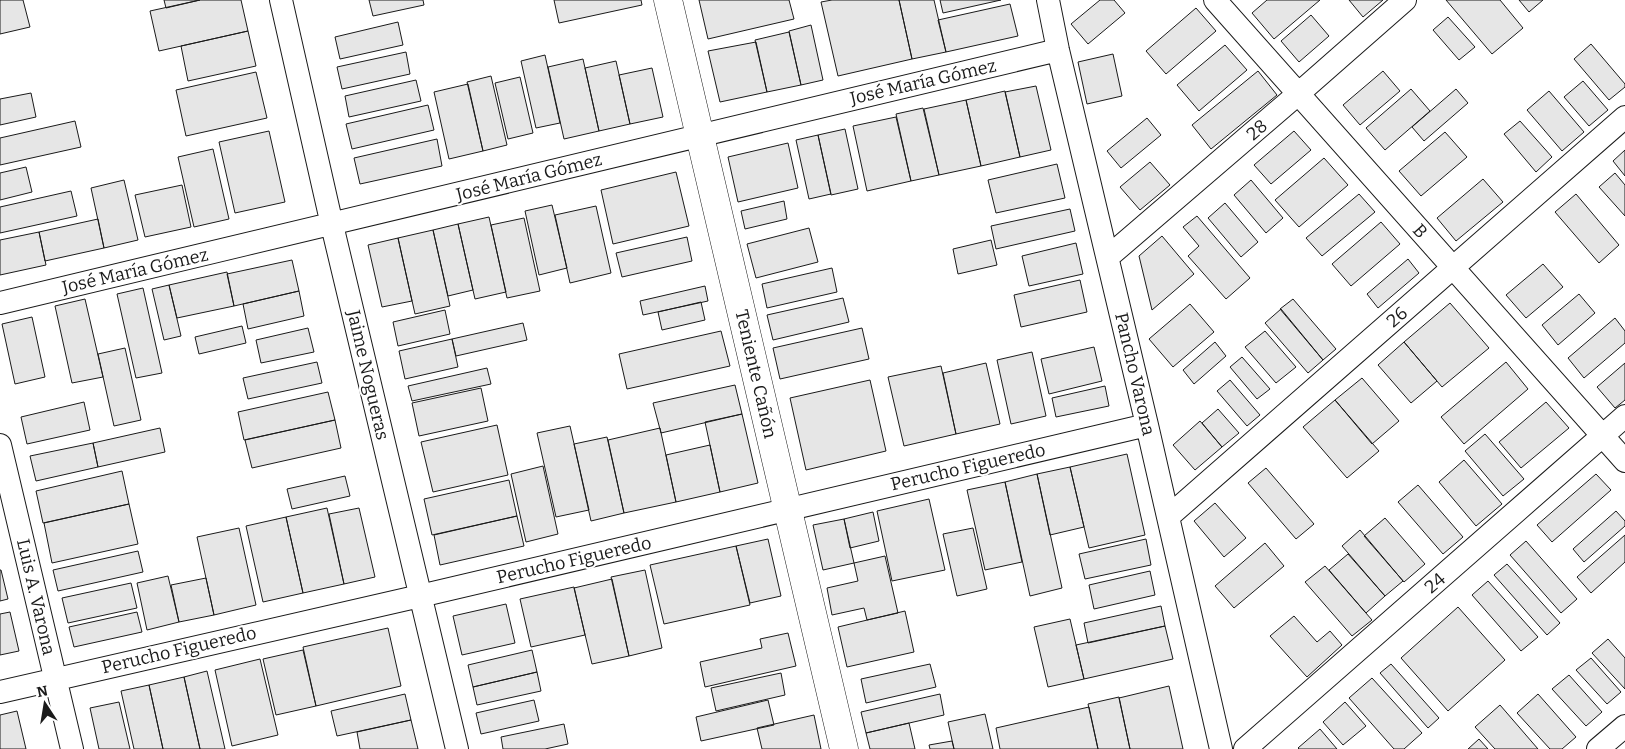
<svg xmlns="http://www.w3.org/2000/svg" width="1625" height="749" viewBox="0 0 1625 749" font-family="Bitter,serif">
<style>
.building{fill:#e6e6e6;stroke:#1a1a1a}
.lines{fill:none;stroke-linecap:round;stroke-linejoin:round}
.minor-casing{stroke:#1a1a1a;stroke-width:24}
.tertiary-casing{stroke:#1a1a1a;stroke-width:29}
.minor{stroke:#fff;stroke-width:22}
.tertiary{stroke:#fff;stroke-width:28}
.labels{text-anchor:middle;dominant-baseline:central;stroke-width:4;stroke-linejoin:round;paint-order:stroke}
.street-label{font-size:18px;fill:#1a1a1a;stroke:#fff}
</style>
<rect width="100%" height="100%" fill="#fff"/>
<path class="building" d="M0,0h23l7,27 -30,7z
M164,0h36l-34,8z
M200,0h41l7,31 -89,20 -9,-40z
M369,0h54l1,5 -51,11z
M554,0h87l1,5 -83,18z
M699,0h90l5,19 -86,20z
M832,0h67l13,59 -74,17 -17,-74z
M899,0h35l12,52 -34,7z
M940,0h61l-58,13z
M1100,0h14l11,13 -37,31 -17,-20z
M1267,0h53l-46,39 -22,-26z
M1349,0h34l-20,17z
M1446,0h54l23,28 -31,26z
M1519,0h24l-14,12z
M1010,4l8,32 -72,16 -8,-32z
M1196,8l20,23 -50,43 -20,-23z
M1311,15l18,21 -30,26 -18,-21z
M1448,17l27,30 -16,13 -26,-30z
M398,22l5,23 -63,14 -5,-22z
M811,25l12,55 -22,5 -12,-54z
M248,31l8,35 -68,15 -7,-35z
M789,32l12,53 -34,7 -12,-52z
M756,42l11,50 -47,10 -12,-51z
M1591,44l34,40v3l-16,13 -35,-41z
M1225,45l22,25 -48,41 -22,-26z
M406,52l4,22 -68,15 -5,-22z
M1113,54l9,42 -35,8 -9,-42z
M545,55l15,68 -24,5 -15,-67z
M583,59l16,72 -35,8 -16,-72z
M616,61l14,63 -31,7 -14,-63z
M652,68l11,49 -33,7 -11,-49z
M1258,71l19,24 -66,54 -19,-24z
M1383,71l17,20 -40,34 -17,-20z
M256,72l11,46 -81,18 -10,-46z
M491,76l16,69 -24,6 -16,-69z
M520,77l13,56 -25,6 -13,-56z
M416,80l5,21 -72,16 -4,-21z
M1583,81l25,29 -19,16 -25,-29z
M468,84l15,67 -34,8 -15,-67z
M1036,86l15,64 -31,7 -15,-65z
M1411,89l19,22 -45,39 -19,-22z
M1456,89l12,14 -44,38 -12,-14z
M1005,91l15,66 -39,9 -15,-66z
M1549,91l35,41 -22,19 -35,-41z
M31,93l5,24 -36,8v-26z
M966,100l15,66 -42,9 -15,-66z
M428,105l6,25 -82,19 -6,-25z
M923,108l16,67 -28,6 -15,-67z
M896,117l15,64 -44,10 -14,-65z
M1147,118l14,17 -40,33 -14,-17z
M75,121l6,26 -81,18v-27z
M1520,121l32,36 -16,15 -32,-38z
M845,129l13,60 -27,6 -13,-60z
M269,131l16,71 -50,11 -16,-71z
M1294,131l17,19 -40,34 -17,-19z
M1445,132l22,25 -46,39 -22,-25z
M818,135l13,59 -22,5 -13,-59z
M437,139l5,27 -82,18 -6,-26z
M788,143l10,45 -60,14 -10,-45z
M213,149l16,70 -35,8 -16,-70z
M1625,150v26l-12,-15z
M1324,158l24,27 -49,42 -24,-27z
M1150,162l20,23 -30,25 -20,-23z
M1057,164l8,34 -69,15 -8,-33z
M26,167l6,25 -32,8v-27z
M676,172l13,54 -76,18 -12,-54z
M1615,173l10,12v31l-26,-29z
M1483,179l20,23 -47,39 -19,-23z
M124,180l14,60 -34,8 -13,-60z
M1251,180l32,38 -17,15 -32,-38z
M182,185l9,42 -46,10 -10,-42z
M71,191l6,25 -77,17v-26z
M1359,194l16,18 -53,44 -16,-18z
M1576,194l43,51 -20,18 -44,-51z
M784,201l3,18 -42,10 -4,-18z
M1225,203l33,39 -17,15 -33,-39z
M552,205l15,63 -28,7 -14,-64z
M596,206l15,67 -41,10 -15,-68z
M1070,209l5,22 -79,18 -5,-23z
M1197,216l53,62 -24,21 -38,-43 11,-10 -16,-19z
M489,217l17,75 -31,7 -17,-75z
M524,218l16,73 -33,7 -16,-73z
M98,219l6,29 -59,13 -6,-29z
M1381,222l19,22 -49,42 -19,-22z
M458,224l15,66 -25,6 -15,-66z
M809,228l9,34 -62,16 -9,-34z
M433,230l17,76 -35,8 -17,-76z
M39,232l7,33 -46,10v-35z
M1162,236l32,38 -42,36 -13,-54z
M687,237l5,24 -70,16 -6,-24z
M398,238l14,63 -30,6 -14,-62z
M991,240l6,25 -39,9 -5,-25z
M1076,243l7,31 -54,12 -7,-30z
M1408,259l11,14 -41,35 -11,-14z
M292,260l7,31 -65,15 -7,-32z
M1543,264l20,23 -37,31 -20,-23z
M832,268l5,24 -70,16 -5,-24z
M227,272l7,34 -57,12 -8,-33z
M1080,280l7,32 -66,15 -7,-32z
M169,285l12,51 -17,4 -12,-51z
M705,286l3,15 -65,14 -3,-14z
M143,288l19,85 -26,5 -19,-84z
M299,291l5,25 -56,13 -5,-25z
M1579,294l16,19 -37,32 -16,-20z
M843,298l6,24 -76,18 -6,-25z
M85,299l18,78 -31,6 -17,-77z
M1293,299l43,50 -13,11 -43,-51z
M701,302l4,18 -43,10 -4,-18z
M1450,303l39,45 -47,39 -38,-45z
M1190,304l24,28 -41,35 -24,-28z
M1281,309l42,51 -15,13 -43,-50z
M445,310l5,24 -52,12 -5,-24z
M32,317l13,60 -30,7 -13,-60z
M1615,318l10,13v12l-41,35 -16,-20z
M523,323l4,17 -71,16 -4,-17z
M242,326l4,17 -47,11 -4,-17z
M308,328l6,24 -53,11 -5,-23z
M862,328l7,31 -89,20 -7,-31z
M721,331l9,35 -103,23 -8,-35z
M1265,331l31,36 -20,16 -31,-36z
M452,339l6,28 -53,12 -6,-28z
M1215,342l11,14 -32,28 -11,-14z
M1404,342l33,39 -26,22 -33,-38z
M1094,347l8,34 -53,13 -8,-35z
M125,348l16,72 -27,6 -16,-72z
M1032,352l14,64 -35,8 -14,-64z
M1242,357l28,32 -13,10 -27,-32z
M317,362l5,21 -74,16 -5,-21z
M1506,362l22,27 -64,55 -23,-27z
M986,363l14,61 -44,10 -13,-61z
M1625,363v37l-10,8 -18,-21z
M941,366l15,68 -52,12 -16,-69z
M487,368l4,16 -79,17 -4,-15z
M1362,378l37,43 -27,23 -37,-44z
M870,380l16,71 -80,19 -16,-72z
M1230,380l30,35 -13,11 -30,-35z
M735,385l7,29 -81,19 -8,-30z
M1105,386l4,20 -53,11 -4,-19z
M481,388l7,33 -69,15 -7,-33z
M328,392l7,28 -91,20 -6,-28z
M1335,400l44,51 -32,27 -44,-51z
M84,402l6,28 -63,14 -6,-27z
M1546,402l23,26 -48,40 -22,-26z
M1218,409l21,24 -17,14 -20,-24z
M742,414l16,69 -38,9 -15,-70z
M335,420l6,28 -89,20 -7,-28z
M1200,421l22,26 -27,23 -22,-25z
M497,425l11,50 -75,17 -12,-50z
M570,426l19,84 -33,7 -19,-84z
M160,428l5,24 -67,15 -5,-24z
M660,428l16,74 -52,11 -16,-73z
M1485,434l39,45 -21,17 -38,-45z
M607,437l17,76 -33,8 -17,-77z
M93,443l5,24 -62,14 -6,-25z
M710,445l10,47 -44,10 -10,-47z
M1127,454l18,81 -56,13 -19,-81z
M1464,460l38,44 -26,22 -37,-44z
M543,466l15,68 -32,8 -15,-68z
M1070,467l14,60 -34,8 -13,-61z
M1266,468l48,56 -18,15 -48,-56z
M122,471l7,33 -86,19 -7,-32z
M1037,474l25,114 -32,8 -25,-114z
M1596,474l15,16 -59,52 -15,-17z
M345,476l5,20 -58,13 -5,-20z
M509,480l8,36 -85,19 -8,-36z
M1005,482l17,80 -37,8 -18,-80z
M1418,485l45,52 -20,17 -45,-52z
M929,499l16,71 -53,11 -15,-70z
M1215,503l31,35 -22,19 -30,-36z
M129,504l9,40 -86,19 -8,-40z
M327,508l17,76 -41,9 -17,-76z
M359,508l16,69 -31,7 -15,-70z
M1616,511l9,10v5l-41,36 -11,-13z
M873,512l6,29 -29,7 -6,-29z
M517,516l7,30 -84,19 -6,-30z
M286,517l17,76 -40,9 -17,-76z
M1385,518l40,46 -21,18 -40,-46z
M844,519l10,44 -31,7 -10,-45z
M239,528l17,77 -42,10 -17,-78z
M973,528l14,61 -30,7 -14,-62z
M1360,530l43,51 -18,15 -43,-50z
M1625,535v27l-34,31 -14,-16z
M768,539l13,57 -31,7 -14,-57z
M1146,539l5,26 -66,14 -6,-25z
M1526,541l51,58 -16,14 -51,-58z
M1265,543l19,23 -50,42 -19,-22z
M736,546l14,59 -86,19 -14,-59z
M138,551l5,21 -85,19 -5,-21z
M1348,554l37,42 -19,17 -37,-43z
M885,556l13,57 -31,7 -3,-12 -32,7 -5,-27 31,-7 -4,-18z
M1507,564l53,59 -13,12 -53,-60z
M1325,566l47,54 -20,16 -47,-54z
M0,570h1l7,29 -8,2z
M645,570l17,78 -33,8 -18,-79z
M1150,571l5,24 -61,14 -5,-24z
M168,576l11,46 -32,8 -10,-47z
M206,578l8,37 -35,7 -8,-37z
M612,579l17,77 -37,8 -18,-76z
M1488,581l50,56 -17,14 -49,-56z
M131,583l6,25 -69,15 -6,-25z
M574,587l11,48 -54,12 -11,-48z
M506,604l9,39 -53,12 -9,-39z
M1161,606l4,20 -77,17 -4,-20z
M1458,607l47,53 -57,51 -47,-53z
M905,611l9,41 -67,15 -9,-40z
M10,612l9,39 -19,4v-41z
M137,612l5,20 -68,15 -5,-20z
M1294,616l23,26 13,-11 12,14 -35,32 -37,-41z
M1070,619l14,60 -36,8 -14,-60z
M1165,626l8,33 -89,20 -8,-34z
M388,628l13,58 -85,20 -13,-59z
M788,633l8,33 -91,21 -5,-25 62,-14 -2,-9z
M1608,639l17,19v31l-33,-36z
M303,650l13,56 -40,9 -13,-56z
M532,650l5,22 -64,15 -5,-22z
M1591,658l30,34 -14,12 -31,-34z
M260,659l18,76 -46,11 -17,-76z
M930,664l6,23 -70,16 -5,-24z
M1391,664l48,54 -11,10 -48,-55z
M207,671l18,78h-25l-16,-72z
M537,672l4,19 -64,14 -4,-18z
M781,673l4,22 -69,16 -5,-23z
M1569,675l33,37 -16,14 -34,-37z
M184,677l16,72h-37l-14,-64z
M1372,678l50,55 -18,16h-10l-45,-51z
M149,685l14,64h-29l-13,-58z
M1169,686l14,63h-53l-11,-51z
M405,694l6,26 -74,16 -6,-25z
M940,694l4,21 -78,18 -5,-21z
M1538,694l38,43 -14,12h-12l-33,-36z
M1119,697l11,52h-32l-10,-45z
M534,700l5,21 -58,13 -5,-21z
M768,700l6,25 -73,16 -5,-24z
M119,702l11,47h-31l-9,-41z
M1345,702l21,24 -23,19 -20,-23z
M1500,705l38,44h-43l-20,-22z
M1089,707l9,42h-98l-4,-21z
M17,711l9,38h-26v-34z
M985,714l8,35h-39l-6,-27z
M814,715l7,34h-59l-5,-21z
M411,720l7,29h-58l-3,-17z
M909,723l6,26h-45l-4,-16z
M564,724l4,20 -23,5h-42l-2,-12z
M1320,729l17,20h-38l-1,-1z
M1479,739l9,10h-20z
M952,741l2,8h-24l-1,-4z"/>
<g class="lines">
<defs>
<path id="minor" d="M281,0l51,225 125,524
M1048,0l10,50 89,375 74,324
M1215,0l410,461
M1108,257l190,-163 107,-94
M0,303l1058,-253
M0,445l72,304
M1168,517l457,-400
M0,692l420,-96 727,-171
M1245,749l380,-333
M1598,749l27,-23"/>
<path id="tertiary" d="M668,0l176,749"/>
</defs>
<use href="#minor" class="minor-casing"/>
<use href="#tertiary" class="tertiary-casing"/>
<use href="#minor" class="minor"/>
<use href="#tertiary" class="tertiary"/>
</g>
<g class="labels">
<g class="street-label">
<text transform="translate(923 82) rotate(-13)">José María Gómez</text>
<text transform="translate(1257 130) rotate(-41)">28</text>
<text transform="translate(529 177) rotate(-14)">José María Gómez</text>
<text transform="translate(1420 231) rotate(48)">B</text>
<text transform="translate(135 271) rotate(-13)">José María Gómez</text>
<text transform="translate(1397 317) rotate(-41)">26</text>
<text transform="translate(756 374) rotate(77)">Teniente Cañón</text>
<text transform="translate(1135 374) rotate(77)">Pancho Varona</text>
<text transform="translate(368 375) rotate(77)">Jaime Nogueras</text>
<text transform="translate(968 467) rotate(-13)">Perucho Figueredo</text>
<text transform="translate(574 560) rotate(-13)">Perucho Figueredo</text>
<text transform="translate(1435 583) rotate(-41)">24</text>
<text transform="translate(36 597) rotate(77)">Luis A. Varona</text>
<text transform="translate(179 650) rotate(-13)">Perucho Figueredo</text>
</g>
</g>
<g transform="translate(45 704) rotate(348)" stroke="#ffffff" stroke-width="4" paint-order="stroke">
<path d="M0-4L9 19L0 12L-9 19Z" fill="#1a1a1a"/>
<text y="-8" font-size="14" font-weight="bold" text-anchor="middle" fill="#1a1a1a">N</text>
</g>
</svg>
